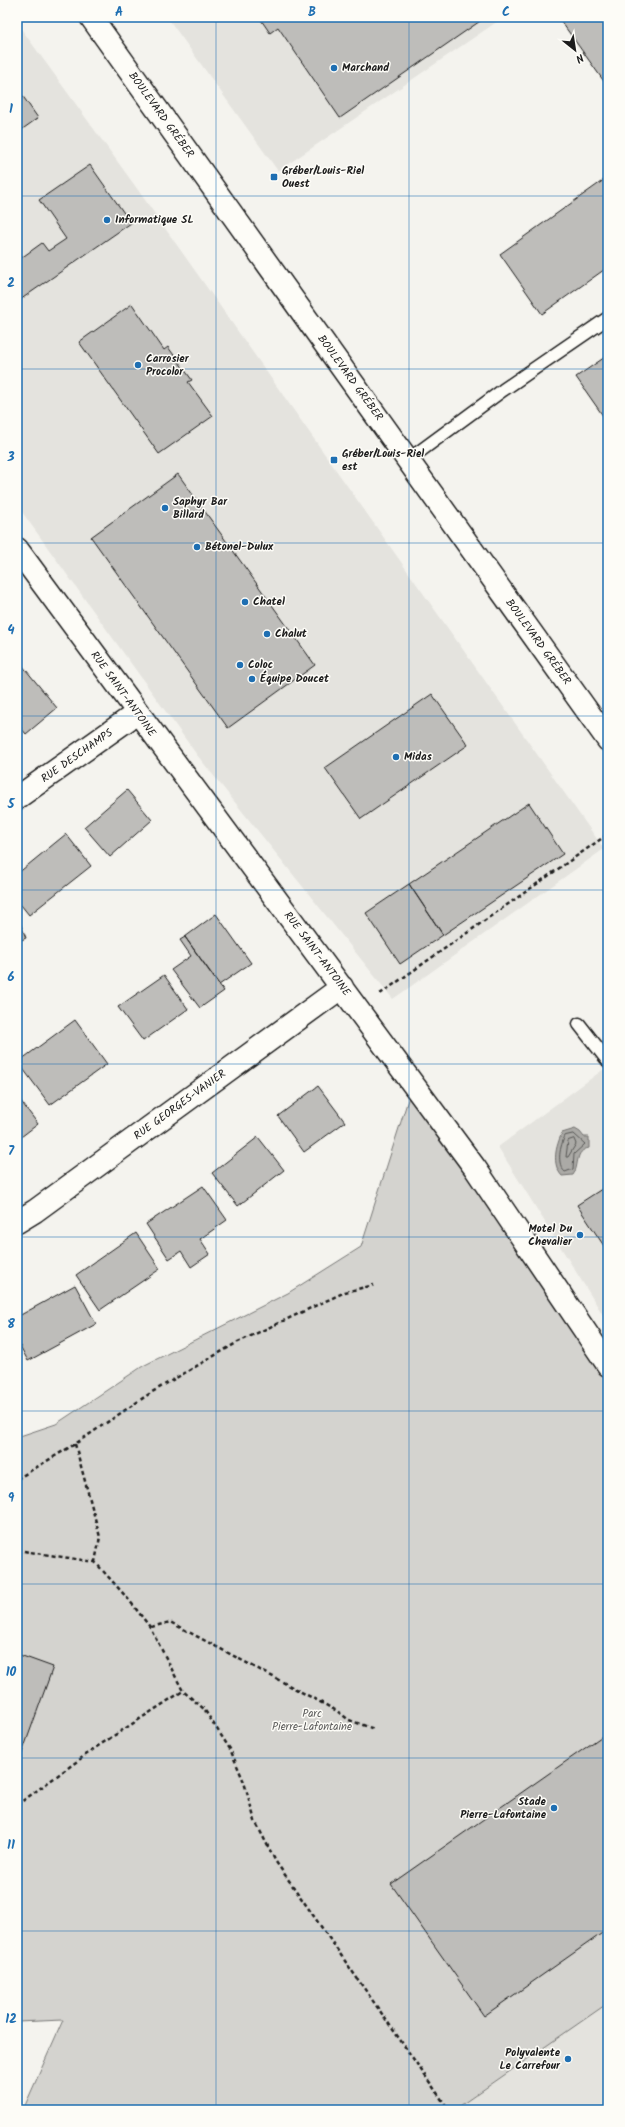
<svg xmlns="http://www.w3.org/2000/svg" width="625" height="2127" viewBox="0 0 625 2127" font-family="Kalam,sans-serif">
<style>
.built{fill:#e4e3de}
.green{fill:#d4d3cf;stroke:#787876}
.water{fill:#abaaa6;stroke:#72716f}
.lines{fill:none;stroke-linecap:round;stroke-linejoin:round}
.shore{stroke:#555553;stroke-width:1}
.building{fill:#bebdba;stroke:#1c1c1c}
.lane-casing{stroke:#1c1c1c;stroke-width:15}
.street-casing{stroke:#1c1c1c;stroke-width:25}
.secondary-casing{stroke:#1c1c1c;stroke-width:25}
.path{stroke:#1c1c1c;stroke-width:2.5;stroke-dasharray:4 3;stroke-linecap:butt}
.lane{stroke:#fdfcf7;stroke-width:12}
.street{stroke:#fdfcf7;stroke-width:22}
.secondary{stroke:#fdfcf7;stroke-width:22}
.grid{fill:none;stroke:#1f6fb2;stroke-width:1;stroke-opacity:0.55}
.poi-dot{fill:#1f6fb2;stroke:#fdfcf7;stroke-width:1.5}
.labels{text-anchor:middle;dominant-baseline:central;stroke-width:3;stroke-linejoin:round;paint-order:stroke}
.poi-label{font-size:11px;font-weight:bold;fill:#1c1c1c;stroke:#fdfcf7;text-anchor:start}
.street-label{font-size:11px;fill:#1c1c1c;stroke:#fdfcf7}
.park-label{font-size:11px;fill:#5c5c5b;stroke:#fdfcf7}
.neatline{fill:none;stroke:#1f6fb2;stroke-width:1.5}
.grid-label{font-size:13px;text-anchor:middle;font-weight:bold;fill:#1f6fb2}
</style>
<rect width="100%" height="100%" fill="#f4f3ee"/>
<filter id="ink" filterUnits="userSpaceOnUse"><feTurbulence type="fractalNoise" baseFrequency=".025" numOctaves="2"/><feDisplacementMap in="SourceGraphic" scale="8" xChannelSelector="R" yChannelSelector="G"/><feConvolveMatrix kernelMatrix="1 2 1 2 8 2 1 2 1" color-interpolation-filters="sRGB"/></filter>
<g filter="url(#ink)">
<path class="built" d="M167,17h337l-226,154z
M17,23l116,160 471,666 -211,150 -196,-244 -180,-250z
M608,1066v257l-110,-176z
M608,2003v107h-154l114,-80z"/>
<path class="green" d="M413,1084l195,281v638l-154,107h-431l40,-90 -46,2v-585l39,-13 87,-58 145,-73 73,-46z"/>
<path class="water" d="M575,1129l5,3 4,5h5v11c-15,3 -9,17 -16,27l-11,1c-11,-12 -6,-30 0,-43z"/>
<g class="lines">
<path class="shore" d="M574,1134l11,10 -11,10 -1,15 -8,3c-9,-8 -5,-26 0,-36z
M574,1139l2,5 -8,13h-2l2,-16z"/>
</g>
<path class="building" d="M259,17h227l-146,101 -62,-91 -8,6z
M558,17h50v70z
M22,95l16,23 -21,15v-35z
M90,165l41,58 -114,79v-41l25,-18 6,8 18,-12 -27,-39z
M608,177v90l-66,47 -42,-60z
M132,304l32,46 4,-3 24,33 -4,2 25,34 -54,38 -80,-112z
M608,355v68l-32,-46z
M178,474l137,191 -87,63 -137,-191z
M17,659l40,49 -31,26 -9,-11z
M432,694l36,51 -107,74 -36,-51z
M127,790l25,30 -42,37 -26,-30z
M529,803l34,51 -120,81 -34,-51z
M66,834l25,32 -62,49 -12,-15v-26z
M409,884l34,51 -43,29 -34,-51z
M216,914l35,49 -32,22 -34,-48z
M17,915l9,23 -9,4z
M185,937l39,54 -24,17 -29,-38 20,-14 -11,-16z
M164,975l24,34 -45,32 -25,-34z
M75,1020l32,44 -57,41 -32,-43z
M318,1086l27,36 -41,30 -26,-36z
M17,1096l21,28 -21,16z
M258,1137l26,33 -46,36 -26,-33z
M608,1185v67l-31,-47z
M203,1186l24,34 -27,19 10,15 -19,13 -10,-16 -12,8 -23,-35z
M136,1233l24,36 -60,41 -24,-35z
M75,1285l21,39 -68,37 -11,-21v-23z
M17,1654l36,13 -36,100z
M608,1732v197l-124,87 -93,-132z"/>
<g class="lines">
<defs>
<path id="lane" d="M408,460l95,-70 105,-72
M579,1024l29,37"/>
<path id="street" d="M17,549l458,619 133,197
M17,798l120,-85
M17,1222l18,-11 307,-224"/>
<path id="secondary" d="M91,17l517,723"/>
</defs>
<use href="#lane" class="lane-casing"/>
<use href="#street" class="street-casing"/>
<use href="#secondary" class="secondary-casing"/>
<path class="path" d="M380,994l228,-160
M75,1444l25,93 -5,25
M17,1479l58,-35 77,-52 86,-50 107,-50 29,-7
M17,1550l78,12 34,38 21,27 33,64 21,18 26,40 14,33 11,39 21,41 173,248
M151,1627l19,-5 167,89 12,9 25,9
M17,1805l81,-59 85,-55"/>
<use href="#lane" class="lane"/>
<use href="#street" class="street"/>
<use href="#secondary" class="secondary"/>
</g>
</g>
<path class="grid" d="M216,17v2093M409,17v2093M17,196h591M17,369h591M17,543h591M17,716h591M17,890h591M17,1064h591M17,1237h591M17,1411h591M17,1584h591M17,1758h591M17,1931h591"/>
<g class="poi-dot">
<circle cx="334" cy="68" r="4"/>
<rect x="270" y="173" width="8" height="8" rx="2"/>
<circle cx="107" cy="220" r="4"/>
<circle cx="138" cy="365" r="4"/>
<rect x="330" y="456" width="8" height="8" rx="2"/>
<circle cx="165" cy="508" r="4"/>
<circle cx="197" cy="547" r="4"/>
<circle cx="245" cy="602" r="4"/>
<circle cx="267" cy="634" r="4"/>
<circle cx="240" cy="665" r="4"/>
<circle cx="252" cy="679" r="4"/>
<circle cx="396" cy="757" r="4"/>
<circle cx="580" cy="1235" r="4"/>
<circle cx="554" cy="1808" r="4"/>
<circle cx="568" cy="2059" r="4"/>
</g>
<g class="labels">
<g class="poi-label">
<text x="342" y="68">Marchand</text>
<text x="282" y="171">Gréber/Louis-Riel<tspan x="282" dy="13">Ouest</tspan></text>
<text x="115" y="220">Informatique SL</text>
<text x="146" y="359">Carrosier<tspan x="146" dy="13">Procolor</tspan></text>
<text x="342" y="454">Gréber/Louis-Riel<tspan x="342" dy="13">est</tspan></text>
<text x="173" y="502">Saphyr Bar<tspan x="173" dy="13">Billard</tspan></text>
<text x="205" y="547">Bétonel-Dulux</text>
<text x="253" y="602">Chatel</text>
<text x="275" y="634">Chalut</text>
<text x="248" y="665">Coloc</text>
<text x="260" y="679">Équipe Doucet</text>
<text x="404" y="757">Midas</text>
<text x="572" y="1229" text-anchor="end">Motel Du<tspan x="572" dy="13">Chevalier</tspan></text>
<text x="546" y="1802" text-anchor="end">Stade<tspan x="546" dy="13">Pierre-Lafontaine</tspan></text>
<text x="560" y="2053" text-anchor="end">Polyvalente<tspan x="560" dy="13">Le Carrefour</tspan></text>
</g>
<g class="street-label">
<text transform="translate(161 115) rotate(54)">BOULEVARD GRÉBER</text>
<text transform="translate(350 378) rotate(54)">BOULEVARD GRÉBER</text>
<text transform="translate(538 642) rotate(54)">BOULEVARD GRÉBER</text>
<text transform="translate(123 694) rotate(54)">RUE SAINT-ANTOINE</text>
<text transform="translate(77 756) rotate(-35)">RUE DESCHAMPS</text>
<text transform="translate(317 954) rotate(53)">RUE SAINT-ANTOINE</text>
<text transform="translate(180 1105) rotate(-36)">RUE GEORGES-VANIER</text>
</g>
<g class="park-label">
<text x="312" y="1714">Parc<tspan x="312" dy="13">Pierre-Lafontaine</tspan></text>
</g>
</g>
<rect width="625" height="2127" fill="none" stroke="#fdfcf7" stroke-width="44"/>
<g transform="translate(575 50) rotate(150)" stroke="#fdfcf7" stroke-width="3" paint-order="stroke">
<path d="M0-3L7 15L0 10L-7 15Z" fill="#1c1c1c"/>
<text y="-6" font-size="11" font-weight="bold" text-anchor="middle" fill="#1c1c1c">N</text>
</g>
<rect x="22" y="22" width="581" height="2083" class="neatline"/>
<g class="grid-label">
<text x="119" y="16">A</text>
<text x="312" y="16">B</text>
<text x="506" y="16">C</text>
<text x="11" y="113">1</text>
<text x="11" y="287">2</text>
<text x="11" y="461">3</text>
<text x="11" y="634">4</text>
<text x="11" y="808">5</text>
<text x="11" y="981">6</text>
<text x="11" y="1155">7</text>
<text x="11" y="1328">8</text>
<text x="11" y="1502">9</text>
<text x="11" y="1676">10</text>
<text x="11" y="1849">11</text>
<text x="11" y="2023">12</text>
</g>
</svg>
